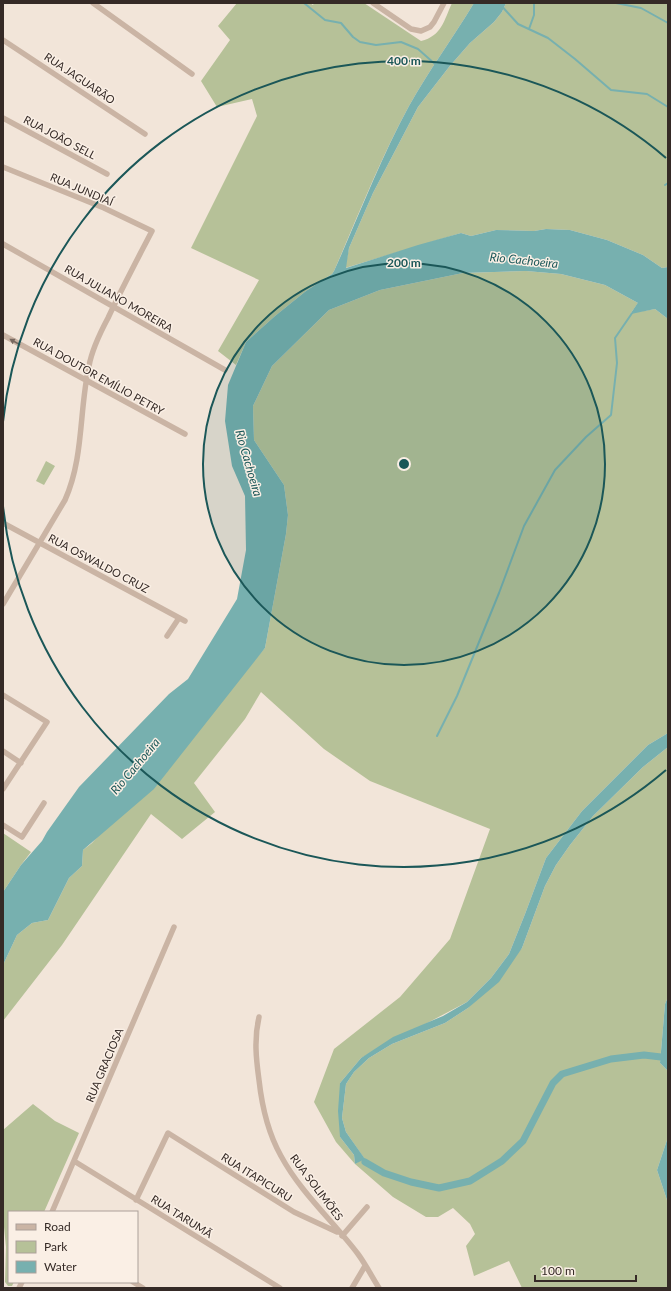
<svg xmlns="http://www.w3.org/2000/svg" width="671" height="1291" viewBox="0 0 671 1291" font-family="Lato,sans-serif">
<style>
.green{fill:#b6c198}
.water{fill:#77b0af}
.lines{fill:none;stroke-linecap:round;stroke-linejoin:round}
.stream{stroke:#77b0af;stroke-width:2}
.canal{stroke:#77b0af;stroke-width:7}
.street{stroke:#cab4a4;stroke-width:5.5}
.oneway{fill:#78685f}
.ring{fill:none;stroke:#1b5758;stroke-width:2}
.labels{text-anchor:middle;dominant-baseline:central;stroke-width:3;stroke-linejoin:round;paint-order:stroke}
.street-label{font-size:11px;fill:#352a26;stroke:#faefe5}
.water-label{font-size:12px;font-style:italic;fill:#1b5758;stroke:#faefe5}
.centre{fill:#1b5758;stroke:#faefe5;stroke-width:2}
.ring-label{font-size:12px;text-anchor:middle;font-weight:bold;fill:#1b5758;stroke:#faefe5;stroke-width:3;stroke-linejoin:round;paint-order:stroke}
</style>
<rect width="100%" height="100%" fill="#f2e5d9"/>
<path class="green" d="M237,3h73l3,2 1,-2h50l57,38c21,-5 23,-21 31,-38h22c-21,35 -45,67 -65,103 -29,53 -51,110 -75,165l-2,3 -26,17 -31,25 -29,26 -10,23 -18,-14 41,-71 -68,-32 66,-132 -5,-17 -35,8 -16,-26 29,-41 -12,-14z
M506,3h162v264l-6,1 -19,-13 -36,-15 -37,-10 -24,-1 -12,2 -38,-1 -25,6 -10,-3 -116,35 4,-20 24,-55 45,-86 31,-40 21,-24 24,-21 8,-10z
M526,271l35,3 44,11 33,18 -7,10 24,-4 13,10v414l-20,12 -66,66 -36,47 -21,56 -16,40 -18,24 -24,24 -106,56 -21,25v54l14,18 1,9 9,-6 -18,-26 -4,-14 4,-34 8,-12 15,-14 23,-14 53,-21 23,-15 54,-60 23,-62 11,-21 14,-20 23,-29 50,-49 25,-20v250l-3,7 -5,59 8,8v66l-11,33 11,33v85h-146l-13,-27 -35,15 -8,-30 9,-12 -5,-10 -17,-16 -15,9h-12l-33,-20 -38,-33 -19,-22 -22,-40 20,-53 66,-52 50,-58 40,-110 -120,-48 -46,-32 -63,-57 -16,27 -51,64 21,29 -33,27 -31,-25 -89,131 -59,76v-56l14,-30 15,-12 16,-3 21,-42 13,-12 1,-16 9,-7 173,-195 21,-114 2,-19 -4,-30 -30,-45 -1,-34 19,-40 57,-56 51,-20 83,-17z
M46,461l9,5 -11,19 -8,-4z
M3,833l28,19 -10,13 -18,27z
M33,1104l22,17 24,12 -35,79h-35v70h5l-2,4h-4l-3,-4 1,-35 -3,-30v-87z"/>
<path class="water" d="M474,3h32l-4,9 -8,10 -24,21 -21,24 -31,40 -45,86 -24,55 -3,20 72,-23 43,-12 10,3 25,-6 38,1 12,-2 24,1 37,10 36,15 19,13 6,-1v52l-13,-10 -24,5 7,-11 -33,-18 -44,-11 -35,-3 -63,2 -83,17 -51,20 -57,56 -19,40 1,34 30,45 4,30 -2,19 -21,114 -111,141 -71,61 -1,16 -13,12 -21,42 -16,3 -15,12 -14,30v-73l18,-27 21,-24 5,-9 32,-45 90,-93 19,-15 49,-80 9,-49 -1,-54 -13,-30 -7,-45 3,-36 18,-43 29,-26 31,-25 26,-17 2,-3c25,-55 46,-112 75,-165 20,-36 44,-68 65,-103z
M668,733v14l-25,20 -50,49 -23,29 -14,20 -11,21 -23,62 -23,34 -31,26 -23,15 -53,21 -23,14 -15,14 -8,12 -4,34 4,14 19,27 -10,5 -1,-9 -14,-18 -2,-26 2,-28 21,-25 32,-21 50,-21 24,-14 24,-24 18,-24 16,-40 21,-56 36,-47 66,-66z
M668,997v74l-8,-8 5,-59z
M668,1137v66l-11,-33z"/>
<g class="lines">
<path class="stream" d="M304,3l21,17 16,3 12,14 7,5 16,3 25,-3 17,7 17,15
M499,3l19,21 30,14 27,21 36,31 36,4 21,13
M616,3l25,5 27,15
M529,29l5,-14v-12
M665,185l3,-2
M437,736l20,-40 42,-103 25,-67 31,-56 31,-33 25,-22 6,-52 -2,-25 24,-35"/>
<path class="canal" d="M365,1162l19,11 27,9 28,6 31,-7 32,-20 21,-20 30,-58 9,-9 49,-15 33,-4 17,2"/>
<path class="street" d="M93,3l99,71
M373,3l38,26 10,2 9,-4 4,-5 10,-19
M3,40l142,94
M3,118l104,56
M3,167l101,41 48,23c-15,29 -30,57 -44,87 -8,15 -16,31 -19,48 -10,44 -5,92 -24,134l-62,104
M3,244l222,126
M3,335l182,99
M3,523l182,98
M167,636l12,-18
M3,695l44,27 -44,67
M3,751l18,12
M3,825l19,12 22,-34
M259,1017c-5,22 -3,41 0,63 3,27 9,53 22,76 20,37 52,65 77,98 8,11 14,23 21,34
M74,1161l206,127
M136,1200l32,-67 126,79 43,20
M52,1212l122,-285
M342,1236l25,-29
M133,1282l10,6
M19,1288l3,-6
M352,1288l13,-22"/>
</g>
<defs><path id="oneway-solid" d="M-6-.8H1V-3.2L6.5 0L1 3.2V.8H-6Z"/></defs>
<use class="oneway" href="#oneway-solid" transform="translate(15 342) rotate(-151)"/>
<circle cx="404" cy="464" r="201" fill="#1b5758" fill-opacity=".12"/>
<g class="ring">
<circle cx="404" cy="464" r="201"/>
<path d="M666 770A403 403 0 0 1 3 506M3 422A403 403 0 0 1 666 158"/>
</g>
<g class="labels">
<g class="street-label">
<text transform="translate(80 78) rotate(34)">RUA JAGUARÃO</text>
<text transform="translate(60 137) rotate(28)">RUA JOÃO SELL</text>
<text transform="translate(82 189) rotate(23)">RUA JUNDIAÍ</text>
<text transform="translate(119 298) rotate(30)">RUA JULIANO MOREIRA</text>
<text transform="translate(99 376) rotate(29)">RUA DOUTOR EMÍLIO PETRY</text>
<text transform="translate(99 563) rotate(28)">RUA OSWALDO CRUZ</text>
<text transform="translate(104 1065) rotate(-67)">RUA GRACIOSA</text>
<text transform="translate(257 1177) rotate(32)">RUA ITAPICURU</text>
<text transform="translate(317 1187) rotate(53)">RUA SOLIMÕES</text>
<text transform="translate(182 1216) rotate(32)">RUA TARUMÃ</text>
</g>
<g class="water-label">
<text transform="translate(524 260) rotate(6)">Rio Cachoeira</text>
<text transform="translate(249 463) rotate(74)">Rio Cachoeira</text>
<text transform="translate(135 766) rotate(-50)">Rio Cachoeira</text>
</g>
</g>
<circle cx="404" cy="464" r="6" class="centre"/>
<g class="ring-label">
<text x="404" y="65">400 m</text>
<text x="404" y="267">200 m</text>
</g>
<rect width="671" height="1291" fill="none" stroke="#352a26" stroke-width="8"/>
<rect x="8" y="1211" width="130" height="72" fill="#faefe5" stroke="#aba099"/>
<rect x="16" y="1224" width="20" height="6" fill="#cab4a4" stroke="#aba099"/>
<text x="44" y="1231" font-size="12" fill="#352a26">Road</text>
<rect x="16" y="1241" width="20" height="12" fill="#b6c198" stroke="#aba099"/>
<text x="44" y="1251" font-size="12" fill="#352a26">Park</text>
<rect x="16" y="1261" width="20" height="12" fill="#77b0af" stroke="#aba099"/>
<text x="44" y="1271" font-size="12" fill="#352a26">Water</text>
<path d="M535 1275v6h101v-6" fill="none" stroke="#352a26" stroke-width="2"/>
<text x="541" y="1275" font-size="12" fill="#352a26" stroke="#faefe5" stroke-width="3" paint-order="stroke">100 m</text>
</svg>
